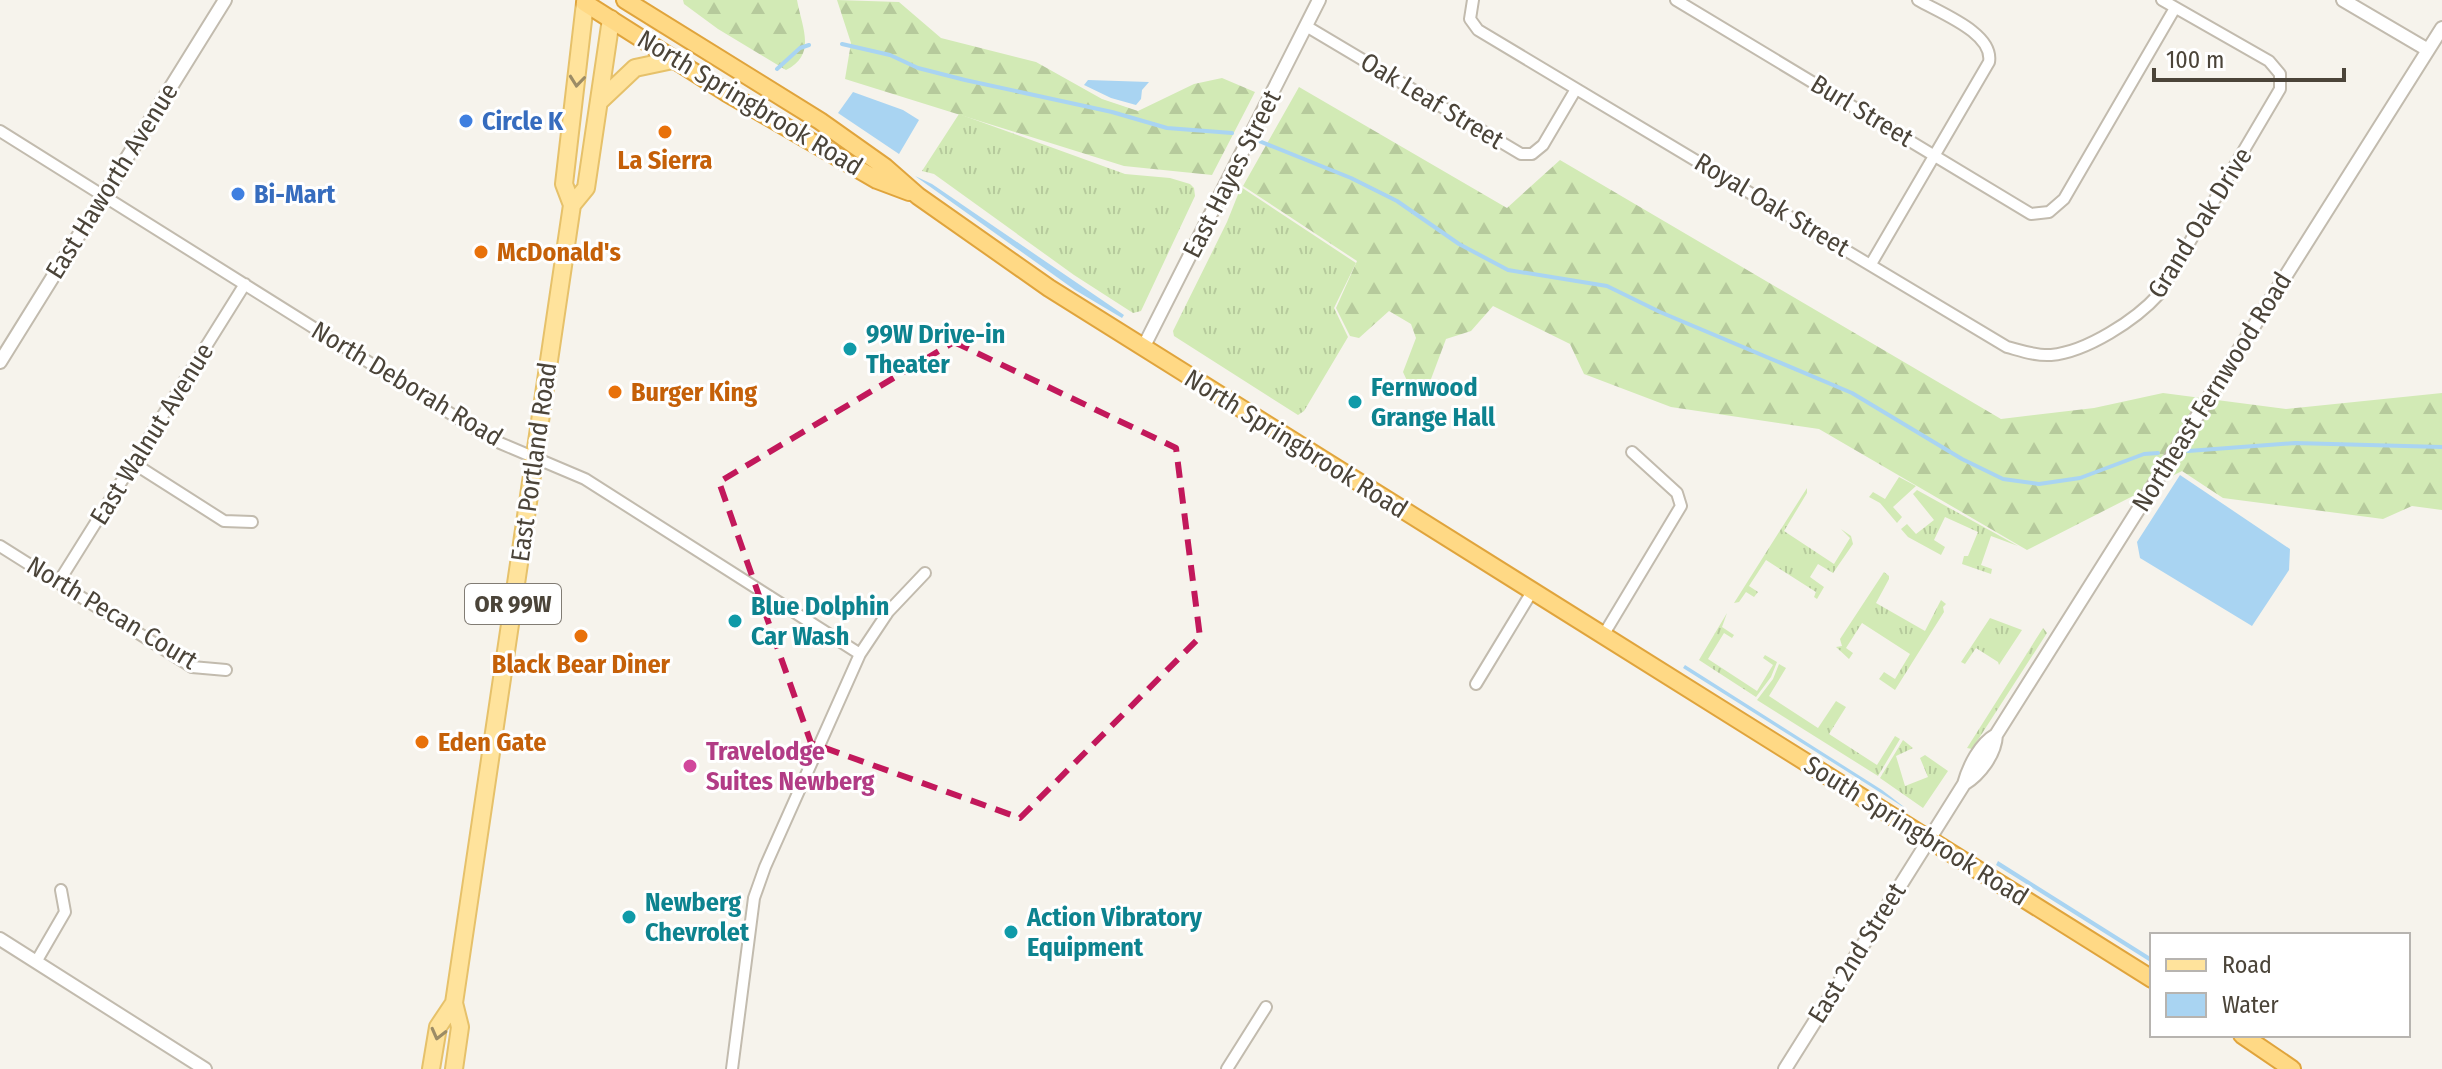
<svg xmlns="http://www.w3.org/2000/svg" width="2442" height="1069" viewBox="0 0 2442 1069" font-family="'Fira Sans Condensed',sans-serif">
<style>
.grass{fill:url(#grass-tufts)}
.forest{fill:url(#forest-firs)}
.water{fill:#a9d4f2}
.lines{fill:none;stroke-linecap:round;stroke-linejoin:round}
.stream{stroke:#a9d4f2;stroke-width:4}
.minor-casing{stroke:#c2bbae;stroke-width:14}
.tertiary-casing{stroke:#c2bbae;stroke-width:16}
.primary-casing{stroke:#e6c16a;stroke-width:20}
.trunk-casing{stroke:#e0a43c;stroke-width:20}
.minor{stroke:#fff;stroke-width:10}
.tertiary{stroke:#fff;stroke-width:12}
.primary{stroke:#ffe39c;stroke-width:16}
.trunk{stroke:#ffd985;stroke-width:16}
.oneway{stroke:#9c8c66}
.marked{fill:none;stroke:#c2185b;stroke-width:6;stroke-dasharray:16 10;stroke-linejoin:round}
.shop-dot{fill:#3f7fe0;stroke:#fff;stroke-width:3}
.food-dot{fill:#e8710a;stroke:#fff;stroke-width:3}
.culture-dot{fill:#0f9aa8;stroke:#fff;stroke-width:3}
.hotel-dot{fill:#d1479c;stroke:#fff;stroke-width:3}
.labels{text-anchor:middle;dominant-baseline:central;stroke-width:6;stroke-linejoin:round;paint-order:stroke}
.shield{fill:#fff;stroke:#817c74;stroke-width:2}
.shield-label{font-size:24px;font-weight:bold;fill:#4b4439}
.street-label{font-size:26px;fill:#4b4439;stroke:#fff}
.shop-label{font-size:26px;font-weight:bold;fill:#366cbe;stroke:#fff;text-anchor:start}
.food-label{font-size:26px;font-weight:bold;fill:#c56008;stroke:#fff;text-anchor:start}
.culture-label{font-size:26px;font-weight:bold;fill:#0d838f;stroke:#fff;text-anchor:start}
.hotel-label{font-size:26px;font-weight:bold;fill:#b23c85;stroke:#fff;text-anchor:start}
</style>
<defs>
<pattern id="grass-tufts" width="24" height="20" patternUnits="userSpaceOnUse" patternTransform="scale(2)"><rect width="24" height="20" fill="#d2eab5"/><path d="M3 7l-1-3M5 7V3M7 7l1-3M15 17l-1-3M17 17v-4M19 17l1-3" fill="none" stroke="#b6ca9c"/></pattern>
<pattern id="forest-firs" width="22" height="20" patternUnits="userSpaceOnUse" patternTransform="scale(2)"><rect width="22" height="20" fill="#d2eab5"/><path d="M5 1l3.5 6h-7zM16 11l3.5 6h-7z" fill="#b6ca9c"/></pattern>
</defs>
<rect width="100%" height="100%" fill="#f6f3ec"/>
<path class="grass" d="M959,114l166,60 45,4 20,6 4,4 1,8 -54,115 -8,2 -59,-38 -140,-101 -12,-3z
M1241,187l115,76 -22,45 14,29 -44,74 -6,4 -124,-79 -1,-5 54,-109z
M1899,477l17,9 -23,21 9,10 -5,6 -17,-20 -11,-6 4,-5 12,7z
M1807,488v5l-23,38 50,33 16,-26 -9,-9 10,7 2,8 -20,29 -15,-9 -8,13 14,10 -7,12 -3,-2 2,-5 -50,-32 -17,26 9,6 -4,5 -8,-5 -7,10 -5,1z
M1917,490l101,56 -27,-10 -10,29 11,4 -1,5 -29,-10 2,-8h4l10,-24 -33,-15 -11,23 11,7 -4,8 -33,-18 -7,-8 6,-5 9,10 18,-14 -21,-26z
M1884,572l5,4v3l-13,24 49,28 16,-31 5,4 -3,3 1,5 -49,78 -16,-11 5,-7 11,7 15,-25 -48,-31 -16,25 7,5 -4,6 -13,-12 6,-1 -2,-7z
M1727,613l-5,14 12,8 -2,3 -8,-5 -16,26 49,32 16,-26 -10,-7 2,-3 12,7 -6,15 -15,20 -57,-37z
M1990,618l32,12 -23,35 -1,-3 -22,-14 -11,16 -4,-2z
M2043,628l4,5 -75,116 -5,-1z
M1779,664l7,4 -17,28 49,32 18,-27 10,6 -17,27 48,31 18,-29 5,3 -22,37 -121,-76 16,-21z
M1903,740l10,8 -17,8 9,30 23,-9 -8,-19 5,-3 23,16 -25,37 -43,-30z"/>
<path class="forest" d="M683,0h114c5,28 20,54 -11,70l-68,-41 -34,-25z
M837,0l62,2 42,36 95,24 66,37 36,12 56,-27 28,-6 33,14 -43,83 -88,-9 -279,-87 6,-36z
M1299,87l208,121 53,-48 441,259 93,-11 69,-15 123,16 156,-16v117l-30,-4 -29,13 -160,-21 -41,-27 -155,79 -208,-121 -148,-22 -87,-33 -14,-30 -77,-38 -22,25 -25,8 -18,48 -9,3 -10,-5 -6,-13 13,-34 -5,-14 -22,-13 -30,27 -9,-2 -14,-28 21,-47 -114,-75z"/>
<path class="water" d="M1088,80l61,2 -7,8 -1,9 -5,6 -25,-7 -27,-13z
M853,92l50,18 16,10 -20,34 -61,-41z
M915,176l17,8 192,131 -2,3 -47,-28z
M2180,475l110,74 -1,21 -37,56 -112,-68 -3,-16z
M1685,665l197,125 26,20 -225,-142z
M1998,861l154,97v5l-156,-98z"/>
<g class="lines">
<path class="stream" d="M842,44l48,11 28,13 47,12 147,32 55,16 65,5
M777,69l23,-21 9,-3
M1259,141l92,37 46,23 62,43 49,26 99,16 53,26 192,81 110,66 41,20 36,5 41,-6 64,-24 14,-1
M2188,451l107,-8 147,4"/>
<defs>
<path id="minor" d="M1473,0l-3,19 8,11 529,317c15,4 29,9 44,8 35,-3 85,-35 108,-61l121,-205v-15l-11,-13 -107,-61
M1676,0l355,214 18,-2 15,-13 111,-191
M1306,26l215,128h11l11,-9 33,-56
M0,131l464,291 36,21 85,36 275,175
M1871,264l118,-202c5,-29 -49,-49 -71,-62
M133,463l91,58 28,1
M0,546l192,121 34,3
M58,583l187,-299
M1604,634l77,-128 -4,-13 -45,-41
M1476,684l57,-94
M36,962l29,-50 -4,-22
M732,1069l22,-171 11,-31 95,-213 28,-42 37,-39
M1227,1069l39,-62"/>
<path id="tertiary" d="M2343,0l85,50
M1143,348l176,-348
M0,362l225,-362
M1964,784c16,-10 31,-30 32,-49l446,-707
M0,939l205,130
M1785,1069l179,-285c5,-18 16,-40 32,-49"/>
<path id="primary" d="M599,102l36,-34 38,-8
M572,205l14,-17 25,-169
M431,1069l7,-42 16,-24
M454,1069l6,-42 -6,-24 118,-798 -8,-21 21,-181"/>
<path id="trunk" d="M586,0l-1,3 142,90 150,87 32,12
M625,0l195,121 65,46 33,29 131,92 1103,691
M2242,1035l50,34"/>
</defs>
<use href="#minor" class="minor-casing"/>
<use href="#tertiary" class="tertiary-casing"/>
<use href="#primary" class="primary-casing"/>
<use href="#trunk" class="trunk-casing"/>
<use href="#minor" class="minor"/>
<use href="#tertiary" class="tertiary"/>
<use href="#primary" class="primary"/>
<use href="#trunk" class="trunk"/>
</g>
<defs><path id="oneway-chevron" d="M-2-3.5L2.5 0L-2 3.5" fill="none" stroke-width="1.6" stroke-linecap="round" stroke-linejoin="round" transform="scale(2)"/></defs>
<g class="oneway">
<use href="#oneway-chevron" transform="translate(577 81) rotate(96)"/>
<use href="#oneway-chevron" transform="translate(438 1034) rotate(104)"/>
</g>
<path class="marked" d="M954,342l222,106 24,189 -180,181 -209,-75 -92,-261z"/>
<g class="shop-dot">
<circle cx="466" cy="121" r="8"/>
<circle cx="238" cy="194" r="8"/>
</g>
<g class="food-dot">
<circle cx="665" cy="132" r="8"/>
<circle cx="481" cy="252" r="8"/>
<circle cx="615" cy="392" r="8"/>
<circle cx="581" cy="636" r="8"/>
<circle cx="422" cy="742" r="8"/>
</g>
<g class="culture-dot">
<circle cx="850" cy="349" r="8"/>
<circle cx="1355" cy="402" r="8"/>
<circle cx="735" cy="621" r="8"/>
<circle cx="629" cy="917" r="8"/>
<circle cx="1011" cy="932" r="8"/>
</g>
<circle class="hotel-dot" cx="690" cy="766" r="8"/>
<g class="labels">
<rect class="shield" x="465" y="584" width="96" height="40" rx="6"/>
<g class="shield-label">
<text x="513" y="604">OR 99W</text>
</g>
<g class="street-label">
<text transform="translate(1432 101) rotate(31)">Oak Leaf Street</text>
<text transform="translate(750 103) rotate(31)">North Springbrook Road</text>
<text transform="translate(1862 111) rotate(31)">Burl Street</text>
<text transform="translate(1232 174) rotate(-63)">East Hayes Street</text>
<text transform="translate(112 181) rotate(-58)">East Haworth Avenue</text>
<text transform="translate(1772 205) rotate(31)">Royal Oak Street</text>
<text transform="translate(2200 223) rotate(-58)">Grand Oak Drive</text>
<text transform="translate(407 384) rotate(31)">North Deborah Road</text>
<text transform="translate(2212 392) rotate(-58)">Northeast Fernwood Road</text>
<text transform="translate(152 434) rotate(-58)">East Walnut Avenue</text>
<text transform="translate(1296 444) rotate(32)">North Springbrook Road</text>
<text transform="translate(534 462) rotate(-82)">East Portland Road</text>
<text transform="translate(112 613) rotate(31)">North Pecan Court</text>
<text transform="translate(1916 831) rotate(32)">South Springbrook Road</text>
<text transform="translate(1857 953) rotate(-58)">East 2nd Street</text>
</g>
<g class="shop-label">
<text x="482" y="121">Circle K</text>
<text x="254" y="194">Bi-Mart</text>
</g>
<g class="food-label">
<text x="665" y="160" text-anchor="middle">La Sierra</text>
<text x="497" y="252">McDonald's</text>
<text x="631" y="392">Burger King</text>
<text x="581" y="664" text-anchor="middle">Black Bear Diner</text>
<text x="438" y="742">Eden Gate</text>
</g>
<g class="culture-label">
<text x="866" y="334">99W Drive-in<tspan x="866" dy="30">Theater</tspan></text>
<text x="1371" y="387">Fernwood<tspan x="1371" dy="30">Grange Hall</tspan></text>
<text x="751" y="606">Blue Dolphin<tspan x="751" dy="30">Car Wash</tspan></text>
<text x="645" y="902">Newberg<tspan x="645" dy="30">Chevrolet</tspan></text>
<text x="1027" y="917">Action Vibratory<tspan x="1027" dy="30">Equipment</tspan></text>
</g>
<g class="hotel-label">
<text x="706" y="751">Travelodge<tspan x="706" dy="30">Suites Newberg</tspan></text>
</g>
</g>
<rect x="2150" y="933" width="260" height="104" fill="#ffffff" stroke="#b7b4b0" stroke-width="2"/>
<rect x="2166" y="959" width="40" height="12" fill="#ffe39c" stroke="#b7b4b0" stroke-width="2"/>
<text x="2222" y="973" font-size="24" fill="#4b4439">Road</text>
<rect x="2166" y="993" width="40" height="24" fill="#a9d4f2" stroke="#b7b4b0" stroke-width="2"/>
<text x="2222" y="1013" font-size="24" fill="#4b4439">Water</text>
<path d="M2154 68v12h190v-12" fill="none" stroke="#4b4439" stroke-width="4"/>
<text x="2166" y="68" font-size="24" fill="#4b4439" stroke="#ffffff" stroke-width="6" paint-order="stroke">100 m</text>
</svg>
